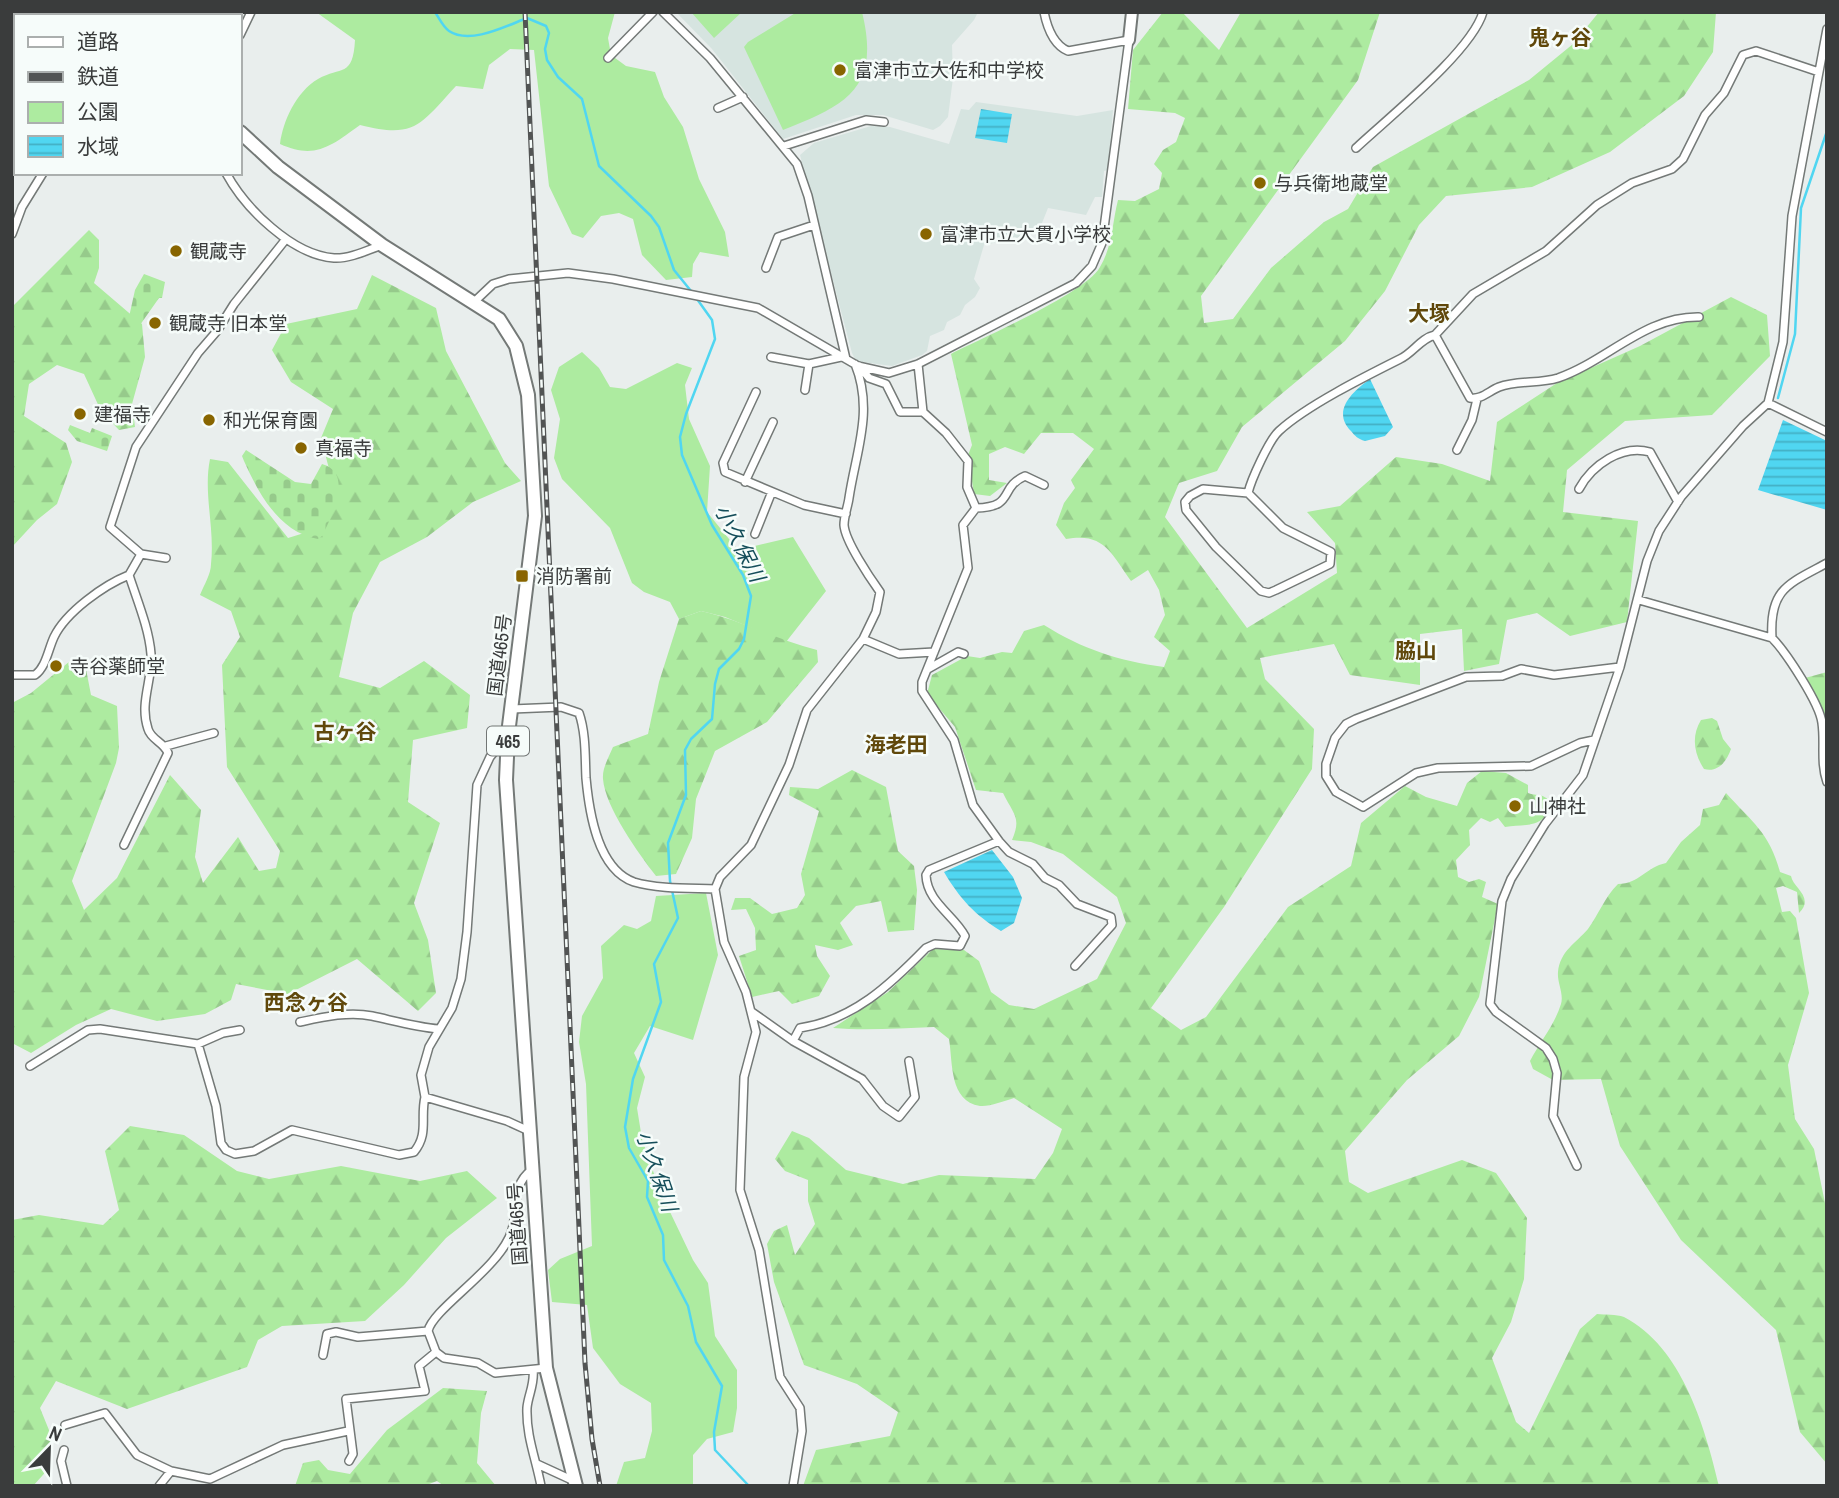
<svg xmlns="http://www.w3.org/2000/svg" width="1839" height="1498" viewBox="0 0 1839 1498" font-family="'Archivo Narrow','Noto Sans JP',sans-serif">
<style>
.built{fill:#d6e4e0}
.green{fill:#adeba0}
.forest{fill:url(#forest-firs)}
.cemetery{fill:url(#cemetery-stones)}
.water{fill:url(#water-rules)}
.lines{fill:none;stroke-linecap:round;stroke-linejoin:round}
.stream{stroke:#50d6f1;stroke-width:2.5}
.street-casing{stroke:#747977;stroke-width:10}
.secondary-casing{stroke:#747977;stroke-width:14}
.highway-casing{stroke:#747977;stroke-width:16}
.street{stroke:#fff;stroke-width:7}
.secondary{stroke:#fff;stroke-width:10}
.highway{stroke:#fff;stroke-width:12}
.rail-casing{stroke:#525454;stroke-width:5}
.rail{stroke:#f6fcfa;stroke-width:2.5;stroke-dasharray:8;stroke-linecap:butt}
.poi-dot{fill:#886500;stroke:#f6fcfa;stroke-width:2.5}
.labels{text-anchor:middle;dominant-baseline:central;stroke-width:5;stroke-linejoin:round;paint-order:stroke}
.shield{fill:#f6fcfa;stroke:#727675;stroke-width:2}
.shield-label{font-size:18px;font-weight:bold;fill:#3a3c3c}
.poi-label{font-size:19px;fill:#3a3c3c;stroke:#f6fcfa;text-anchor:start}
.street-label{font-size:19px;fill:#3a3c3c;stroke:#f6fcfa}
.neighbourhood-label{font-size:21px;font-weight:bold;fill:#60480b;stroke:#f6fcfa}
.water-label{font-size:21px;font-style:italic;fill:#154e5a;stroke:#f6fcfa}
</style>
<defs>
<pattern id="forest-firs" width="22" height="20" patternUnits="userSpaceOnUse" patternTransform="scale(1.75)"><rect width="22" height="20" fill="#adeba0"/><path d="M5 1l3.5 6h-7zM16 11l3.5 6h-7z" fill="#96ca8b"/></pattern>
<pattern id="cemetery-stones" width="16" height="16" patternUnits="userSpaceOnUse" patternTransform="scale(1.75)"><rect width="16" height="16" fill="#adeba0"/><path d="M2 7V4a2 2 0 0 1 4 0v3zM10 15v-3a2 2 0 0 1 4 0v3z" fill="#96ca8b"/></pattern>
<pattern id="water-rules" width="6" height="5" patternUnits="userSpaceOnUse" patternTransform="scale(1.75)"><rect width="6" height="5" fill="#50d6f1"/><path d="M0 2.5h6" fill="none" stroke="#43afc4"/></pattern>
</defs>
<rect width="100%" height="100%" fill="#e9eeed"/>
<path class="built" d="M676,12h302l-4,8 -22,25 1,33 -5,39 -8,9 -7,4 -50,-15h-27l-73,24 -71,-90z
M976,102l101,14 36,-6 -5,60 -4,1 -2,26h-7l-9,18 -38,-7 -10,25 -54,12 -10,34 6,9 -5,9 -10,8 -5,10 -13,7 -3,8 -14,6 -3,15 -5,4 -30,11 -30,-4 -7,-3 -3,-6 -52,-198 14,-12 57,-17 19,1 59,17 12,-35 8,1z"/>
<path class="green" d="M316,12h299l-7,26 3,17 15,11 29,6 9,25 19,30 16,52 26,53 4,25 -29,-5 -7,12 -1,13 -26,3 -24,-25 -9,-36 -14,-6 -18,3 -18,22 -11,-4 -23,-48 -15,-136 -24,-1 -21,16 -6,24 -27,-3c-36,39 -41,53 -96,39 -29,21 -45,35 -80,19 3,-23 16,-52 38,-65 23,-13 35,-1 37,-39z
M691,12h51l-28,26z
M797,12h65c19,77 -16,93 -79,118l-39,-83 4,-5z
M582,352l17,16 11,19 16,2 51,-26 15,5 -7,17 4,34 21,47 -3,46 31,38 55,-13 33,54 -40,51 -61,-25 -24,-6 -22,8 -9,-17 -26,-10 -12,-9 -22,-55 -48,-49 -8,-21 6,-39 -9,-29 8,-23z
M706,893l12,62 -25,85 -43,-14 -16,27 11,24 -8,31 5,31 18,52 33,69 15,23 7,53 22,34v38l-4,24 -26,7 -14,16v31h-77l8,-24 21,-4 7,-27 -1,-28 -31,-19 -27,-36 -6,-43 -35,-3 -4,-32 12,-11 32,-13 -6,-162 -7,-42 3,-26 21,-38 -2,-32 23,-21 13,4 14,-8 5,-25z"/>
<path class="forest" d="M1163,12h19l37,38 22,-38h139l-22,68 -157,216 3,27 29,-4 38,-51 53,-46 24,-13 25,-42 156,-87 44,-36 26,-32h117l-3,40 -29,44 -74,56 -78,35 -86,9 -27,29 -34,66 -40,50 -103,86 -25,44 -38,12 -14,34 82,111 90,-55 -2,-30 -28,-31 33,-6 56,-49 46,7 48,17 7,-59 60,-39 83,-37 91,-49 36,18 3,41 -58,59 -87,6 -58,49 -4,42 75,9 -11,101 -57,14 -33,-23 -30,7 -8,44 -35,7 -2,-42 -42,5v51l-70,-10 -16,-31 -74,14 5,21 49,50 -2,40 -88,138 -73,101 30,22 25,-13 82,-110 63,-41 10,-43 44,-37 21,11 31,9 10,-23 15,-12 24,2 22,12v8c13,4 13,-1 25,11 -10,25 -27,20 -48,23l-7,-9 -8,4 -9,-4 -12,12 1,15 -14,15 2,17 11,5 10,-3 7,3 -4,15 16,7 -19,93 -20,39 -52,44 -62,71 4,31 19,11 94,-33 34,13 31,45 -3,61 -13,43 -19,36 24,64 13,11 51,-104 17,-15c8,1 19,0 27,3 58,30 81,110 95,169h-916l13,-36 74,-14 8,-24 -41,-28 -53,-19 -30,-83 -7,-38 7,-13 13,-6 8,30 20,-31 -7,-23v-21l-23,-9 -10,-12 17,-28 17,7 37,32 57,14 36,-9 96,4 18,-26 9,-24 -48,-31c-10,3 -25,9 -34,8 -31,-5 -27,-43 -31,-67l-15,-12c-34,1 -67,4 -101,1l55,-36 45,-43 31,1 15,11 12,31 18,13 25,4 63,-30 29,-56 -9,-26 -54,-43 -32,-12 -19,-2c10,-23 1,-26 -9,-47l-27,-3 -21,-63 -28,-33 5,-19 35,-19 13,2 22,-6 10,1 12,-22 20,-6c38,24 75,36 120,42l6,-16 -16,-14 11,-22 -6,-25 -11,-20 -17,11c-20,-28 -27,-49 -65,-42l-10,-14 8,-22 11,-15 -4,-8 23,-31 -21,-16h-32l-17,21 -19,-7 -16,7v26l18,3 -17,13 -16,-2 -6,-39 4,-10 -21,-91c31,-16 135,-61 149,-87 13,-22 12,-44 18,-67l17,1 24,-12 3,-16 -8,-9 9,-14 13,-8 9,-24 -10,-5 -47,-4 5,-59z
M89,230l10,10v28l-5,15 48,41 3,33 -13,47 3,23 -16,3 -18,-19 -17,-37 -27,-9 -28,19 -5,32 42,27 6,19 -15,42 -20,16 -25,27v-240z
M372,275l64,33 10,43 59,112 16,18 -48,21 -46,35 -47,25 -27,51 -14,64 41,11 44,-27 46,34 -3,33 -54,12 -5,62 32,21 -26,80 14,37 8,53 -18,18 -61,-52 -69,35 -52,-10 -5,16 -26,14 -48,7 -46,-12 -35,16 -45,28 -19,-10v-340l19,-10 44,-36 11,12 5,26 26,11 2,42 -3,15 -44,118 12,29 33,-32 53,-103 31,35 -6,47 8,26 35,-46 21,34 17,-3 4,-17 -53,-84 -5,-102 18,-28 -9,-26 -31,-16c4,-10 11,-21 11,-31 4,-36 -8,-71 -1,-105l18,3 60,76 29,-9 17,-41 -13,-50 12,-29 -42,-27 -19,-32 14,-26 71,-15z
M701,611c40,9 76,29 116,39l1,12 -51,60 -52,29 -19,48 -4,39 -16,36 -20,2c-17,-22 -51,-69 -53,-97 -1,-11 6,-22 10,-32l35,-13 11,-52 20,-63z
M1827,672v70l-2,-21 -20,-43z
M1712,718l5,3 6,18 8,10c-4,12 -13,24 -27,20 -10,-15 -13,-33 -3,-49z
M852,770l34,17 12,64 16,15 3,24 -3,40 -26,2 -7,-31 -25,5 -16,17 13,22 -15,5 -23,-5 2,11 13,20 -11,20 -27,8 -13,-13 -27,6 -13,-41 17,-6 -1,-22 -9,-19 -15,1 4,-12h15l22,16 25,-6 8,-13 -4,-21 18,-63 -30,-16 1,-8 28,2z
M1726,793c26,29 43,39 54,79l11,4c2,12 24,21 8,37l-2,-21 -14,-6 -7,2 6,24 8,-1 6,7 13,75 -21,72 7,54 19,30 13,64v251l-27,-32 -24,-102 -95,-90 -61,-94 -19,-67 -48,1 -20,-11 -3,-8c10,-19 25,-37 31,-57 3,-11 -4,-21 -3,-32 2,-21 18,-29 30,-43 11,-15 16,-31 30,-45 21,0 28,-17 48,-21l15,-21 19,-17 3,-16 16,-4z
M130,1126l54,9 53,36 32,8 72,-13 79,15 47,-10 30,27 -51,40 -42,47 -39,36 -83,5 -24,14 -11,27 -120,42 -71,-28 -16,27 11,27v31l-18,20h-21v-266l27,-5 64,10 16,-15 -14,-59z
M443,1388l44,3 -6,22 -4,50 19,23h-52l-7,-5 -13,5h-129l8,-23 16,-3 9,10 22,4 37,-44z"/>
<path class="cemetery" d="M144,274l21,8 -3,16h-3l-19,27 -11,-8 6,-27z
M70,425l20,8 2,-5 20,8 -5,15 -30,-10 -9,-11z
M246,450l49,32 16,2 11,-20c32,9 10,52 0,72l-4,3c-39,-7 -59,-45 -74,-78l-2,-5z"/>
<path class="water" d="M981,109l31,5 -5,29 -32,-5z
M1370,379l23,48 -8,9 -20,5c-7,-2 -10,-5 -14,-10 -20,-20 2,-40 19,-52z
M1783,420l44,21v69l-69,-20z
M992,850l21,27 9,21 -8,25 -13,8c-26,-16 -41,-32 -57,-59z"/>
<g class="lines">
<path class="stream" d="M435,12c4,6 8,15 14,19 21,14 57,-5 78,-13l19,8 3,7 -4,16 2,11 11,17 24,22 17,67 52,50 8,11 15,43 17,21
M697,299l15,21 3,19 -29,75 -6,23 2,18 30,70 31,50 8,21 -7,43 -5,10 -20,20 -4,15 -3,35 -21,20 -6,11 1,45 -18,48 2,38 8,37 -24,46 7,38 -28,77 -8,48 4,21 19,33 -1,16 16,38 1,25 24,46 8,36 26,44 -8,46 1,18 34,36
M1778,398l17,-64 6,-126 26,-77"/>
<defs>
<path id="street" d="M663,12l47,46 87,106 11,32 38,163
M240,35l11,-23
M608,58l45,-46
M12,61l4,6
M718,108l25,-11
M784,146l82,-26 18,2
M1356,148c32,-30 116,-97 127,-136
M226,173c19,35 66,82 108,85 15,1 34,-8 48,-13
M12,234l10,-27 21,-34
M766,268l12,-31 36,-12
M474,302l19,-18 16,-5 59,-6 45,6 145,29 100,58 31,7 29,-9 158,-81 16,-17 10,-23 27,-203 -61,11c-14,-6 -21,-24 -24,-39
M1435,335l35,63c11,2 19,-7 29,-11 19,-7 40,-3 59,-9 49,-17 87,-62 141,-61
M771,357l38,7 32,-7
M918,364l5,48
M859,366l10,12 17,6 14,28h23l23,21 22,28 -1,26 9,21 -13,17 5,43 -46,114v9l32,49 19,65 26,36 10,11 24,12 12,14 14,7 18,19 34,13 1,8 -37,41
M805,390l4,-26
M756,392l-33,71 2,9 79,33 42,9
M1768,403l59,29
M1457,450l15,-30 5,-21
M745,482l28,-60
M1203,489l45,4 35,35 48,24 -1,12 -54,26 -7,3 -8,-2 -45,-44 -30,-37 -1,-8 5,-6z
M1579,489c13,-24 43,-45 71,-37l28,50
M1248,493c3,-13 21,-53 31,-62 27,-25 87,-55 121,-72 13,-6 21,-21 35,-24l38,-41 73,-43 51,-46 35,-22 40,-14 11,-10 22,-44 19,-22 19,-38 13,-4 63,21
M976,508c40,-1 22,-20 49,-32l19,9
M755,534l16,-40
M141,554l25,4
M1827,563c-39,21 -58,26 -55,75 14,14 48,66 50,85 3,20 -2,39 5,59
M1639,600l133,38
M863,639l36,15 35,-2
M928,669l30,-17 6,2
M12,675h23c11,-8 13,-25 19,-38 12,-25 50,-52 75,-62l12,-21 -31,-27 26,-80 62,-94 19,-22 17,-27 52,-65
M512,709l49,-2 18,6c7,20 6,44 7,65 3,33 11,91 48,104 24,7 56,6 81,7
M508,735l-18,22 -13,28 -10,147 -6,47 -9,29 -23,39 -8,28 4,22 82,24 22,10
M1594,740l-14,3 -49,23 -93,2 -22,5 -53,34 -27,-15 -10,-16v-12l9,-26 11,-14 10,-5 110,-42 36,-1 19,-7 33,6 66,-8
M166,746l48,-13
M124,845l44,-92c-4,-11 -17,-13 -20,-24 -9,-26 5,-50 3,-75 -2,-26 -14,-54 -22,-79
M752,1012l41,29 7,-13c53,-8 90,-43 126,-80l9,-4 25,2 5,-10c-11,-21 -38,-34 -39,-61l3,-5 70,-29
M300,1022c23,-5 49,-11 72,-6 23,5 44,11 67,13
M793,1041l69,38 21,27 16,11 16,-20 -6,-36
M198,1044l18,62 5,37 5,7 9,4 19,-3 38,-21 107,25 15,-3c15,-18 6,-34 11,-55
M30,1066l58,-36 12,-1 98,15 25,-11 17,-3
M1577,1166l-24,-50 4,-43 -4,-14 -7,-11 -50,-36 -6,-8 12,-103 9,-22 34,-55 38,-49 37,-108 27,-106 12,-30 22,-34 62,-71 25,-23 15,-61 9,-126 35,-187
M532,1170c-21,14 -14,40 -20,60 -11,38 -79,78 -84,101l8,21 8,6 34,5 17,10 51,-5
M323,1355l4,-21 9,-2 22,5 70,-6
M533,1370c2,14 -5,25 -6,38 -1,28 9,51 14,78
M65,1425l40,-12 32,42 34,16 39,8 73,-34 65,-14
M64,1450l-3,11 6,25
M349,1461l4,-7 -7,-55 79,-8 -6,-25 17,-14
M537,1464l37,17
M159,1486l12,-15
M793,1486l9,-55 -2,-23 -20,-31 -21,-127 -19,-60 4,-113 12,-45 -10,-40 -22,-50 -9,-53 5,-12 31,-32 38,-80 18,-55 56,-71 13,-27 4,-20c-10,-14 -35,-51 -36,-67 0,-9 4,-19 5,-27 7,-47 25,-87 6,-134"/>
<path id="secondary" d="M1129,40l3,-28"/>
<path id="highway" d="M150,12l2,4
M240,132l38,35 104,78 117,74 17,27 12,49 7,121 -27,218 -2,46 40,588 30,118"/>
</defs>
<use href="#street" class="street-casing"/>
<use href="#secondary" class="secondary-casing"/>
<use href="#highway" class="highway-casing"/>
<use href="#street" class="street"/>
<use href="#secondary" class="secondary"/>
<use href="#highway" class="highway"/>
<defs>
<path id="rail" d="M525,12l60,1351 7,76 8,47"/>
</defs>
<use href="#rail" class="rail-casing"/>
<use href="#rail" class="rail"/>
</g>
<g class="poi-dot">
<circle cx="840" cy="70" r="7"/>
<circle cx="1260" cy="183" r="7"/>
<circle cx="926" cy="234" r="7"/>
<circle cx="176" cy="251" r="7"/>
<circle cx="155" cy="323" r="7"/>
<circle cx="80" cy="414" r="7"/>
<circle cx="209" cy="420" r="7"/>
<circle cx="301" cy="448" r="7"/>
<rect x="515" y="569" width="14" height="14" rx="3.5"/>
<circle cx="56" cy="666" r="7"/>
<circle cx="1515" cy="806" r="7"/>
</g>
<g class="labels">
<rect class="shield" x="487" y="726.5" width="42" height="29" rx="5"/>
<g class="shield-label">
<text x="508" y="741">465</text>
</g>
<g class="poi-label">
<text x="854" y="70">富津市立大佐和中学校</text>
<text x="1274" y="183">与兵衛地蔵堂</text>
<text x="940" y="234">富津市立大貫小学校</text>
<text x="190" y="251">観蔵寺</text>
<text x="169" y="323">観蔵寺 旧本堂</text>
<text x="94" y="414">建福寺</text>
<text x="223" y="420">和光保育園</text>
<text x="315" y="448">真福寺</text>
<text x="536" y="576">消防署前</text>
<text x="70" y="666">寺谷薬師堂</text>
<text x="1529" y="806">山神社</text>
</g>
<g class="street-label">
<text transform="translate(499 655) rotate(-83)">国道465号</text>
<text transform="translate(517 1224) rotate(-94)">国道465号</text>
</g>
<g class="neighbourhood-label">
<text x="1560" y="37">鬼ヶ谷</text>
<text x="1429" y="313">大塚</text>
<text x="1416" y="650">脇山</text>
<text x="345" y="731">古ヶ谷</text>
<text x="896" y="744">海老田</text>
<text x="306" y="1002">西念ヶ谷</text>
</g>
<g class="water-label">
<text transform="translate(740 543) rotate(63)">小久保川</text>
<text transform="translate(657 1171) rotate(71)">小久保川</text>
</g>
</g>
<rect width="1839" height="1498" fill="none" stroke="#3a3c3c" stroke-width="28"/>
<rect x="14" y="14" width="228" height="161" fill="#f6fcfa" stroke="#abafae" stroke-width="2"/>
<rect x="28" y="37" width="35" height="10" fill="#ffffff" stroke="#abafae" stroke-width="2"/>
<text x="77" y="49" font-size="21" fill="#3a3c3c">道路</text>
<rect x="28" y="72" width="35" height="10" fill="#525454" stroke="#abafae" stroke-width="2"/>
<text x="77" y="84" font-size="21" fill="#3a3c3c">鉄道</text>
<rect x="28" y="102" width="35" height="21" fill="#adeba0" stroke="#abafae" stroke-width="2"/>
<text x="77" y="119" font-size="21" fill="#3a3c3c">公園</text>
<rect x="28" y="136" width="35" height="21" fill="url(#water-rules)" stroke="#abafae" stroke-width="2"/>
<text x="77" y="154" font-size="21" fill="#3a3c3c">水域</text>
<g transform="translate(49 1449) rotate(23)" stroke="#f6fcfa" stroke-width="5" paint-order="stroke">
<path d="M0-5L12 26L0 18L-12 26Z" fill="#3a3c3c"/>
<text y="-10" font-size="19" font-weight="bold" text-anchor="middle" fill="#3a3c3c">N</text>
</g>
</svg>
